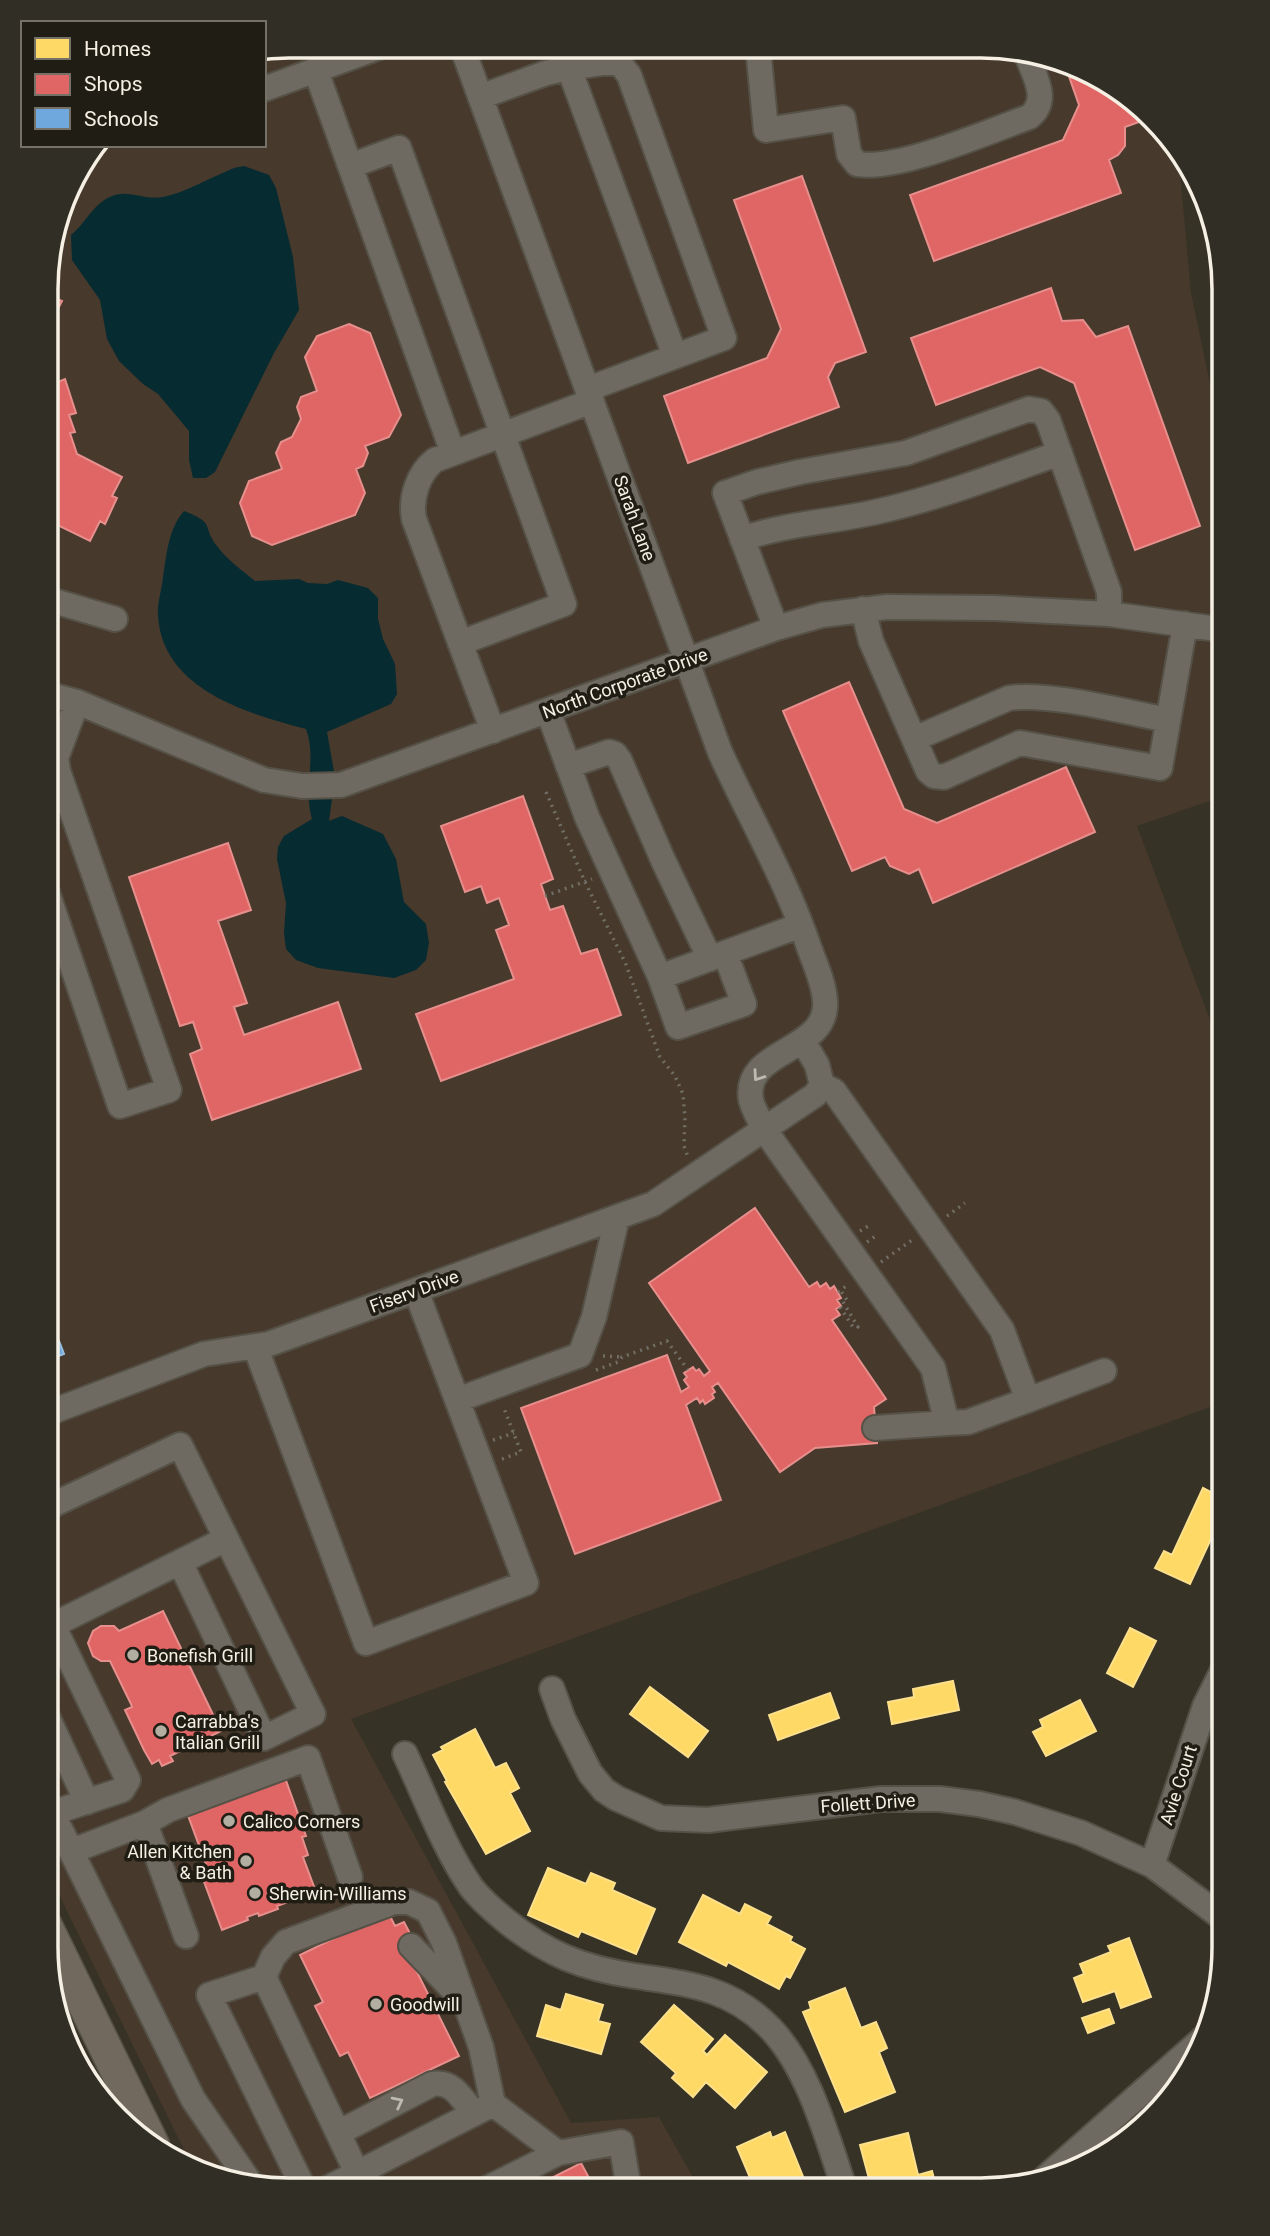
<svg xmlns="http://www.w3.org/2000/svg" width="1270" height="2236" viewBox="0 0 1270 2236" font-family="Roboto,sans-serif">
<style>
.commercial{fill:#47392c}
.water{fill:#062b31}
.homes{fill:#ffd966;stroke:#fce08c;stroke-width:2}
.shops{fill:#e06666;stroke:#e68f8c;stroke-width:2}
.schools{fill:#6fa8dc;stroke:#97bede;stroke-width:2}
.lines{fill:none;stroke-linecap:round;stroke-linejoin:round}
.minor-casing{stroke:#555146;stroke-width:28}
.major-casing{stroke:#555146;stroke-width:35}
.path{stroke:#726e65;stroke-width:3.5;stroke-dasharray:2 5;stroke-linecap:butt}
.minor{stroke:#6e6a62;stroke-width:24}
.major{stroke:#71695e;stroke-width:32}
.oneway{stroke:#bfbaaf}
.poi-dot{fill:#b2aea1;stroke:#201d14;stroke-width:2.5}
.labels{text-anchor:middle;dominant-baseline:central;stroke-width:7;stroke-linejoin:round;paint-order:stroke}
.street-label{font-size:18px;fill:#f5f0e3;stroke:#201d14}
.poi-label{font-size:18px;fill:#f5f0e3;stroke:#201d14;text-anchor:start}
.rim{fill:none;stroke:#f5f0e3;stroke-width:3.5}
</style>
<rect width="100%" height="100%" fill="#373226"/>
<path class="commercial" d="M289,46l739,4 113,56 38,55 12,132 33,157v346l-87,30 87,231v345l-873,317 220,404 88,-6 41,73 -443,-2 -68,-28 -143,-292 2,-1611 23,-76 27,-36h166v-95z"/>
<path class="water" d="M244,166l25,9 7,13 17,69 6,53 -25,43 -59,119 -9,6h-13l-4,-18v-29l-31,-37 -15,-10 -24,-23 -12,-22 -7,-39 -28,-40 -1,-25c15,-12 21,-30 39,-38 18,-9 34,4 53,0 24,-5 48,-20 71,-29z
M184,511c33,13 17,14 33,35 10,14 26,25 38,35l44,-2 9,4 19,1 11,-4 30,8 10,10v21l5,20 12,25 2,30 -6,10 -64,28 8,45 -6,44 13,-5 41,18 13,25 8,43 22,22 3,19 -3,17 -10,10 -22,8 -76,-10 -22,-8 -10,-11 -2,-16 2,-30 -9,-44 1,-12 6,-11 28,-17c-9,-30 5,-61 -6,-90 -60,-16 -144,-40 -148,-114 -1,-12 4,-26 5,-38 4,-24 5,-47 21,-66z"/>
<path class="homes" d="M1203,1488l17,9 4,-6v20l-34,73 -35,-16 9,-17 8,4z
M1130,1628l26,13 -23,46 -26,-14z
M953,1681l6,29 -67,14 -4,-22 26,-5 -1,-8z
M650,1687l58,44 -20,26 -58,-43z
M830,1693l9,25 -61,22 -9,-25z
M1080,1700l16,31 -50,25 -13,-24 10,-5 -3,-7z
M475,1729l20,39 11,-5 13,25 -9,5 20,38 -44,23 -41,-72 2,-1 -14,-26 10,-5 -2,-3z
M548,1868l38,16 5,-11 24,10 -3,7 43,19 -19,45 -55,-23 -3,6 -50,-22z
M703,1895l37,19 5,-10 26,13 -4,7 25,13 -2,4 15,8 -15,29 -4,-2 -7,13 -51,-27 -2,4 -47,-24z
M1129,1938l22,59 -30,11 -6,-17 -32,11 -9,-24 10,-4 -4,-10 31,-12 -3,-6z
M845,1988l16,40 15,-6 11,26 -8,4 16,40 -50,20 -42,-100 8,-3 -2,-7z
M566,1994l37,11 -5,16 12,3 -9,30 -64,-18 9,-31 15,5z
M674,2005l39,34 -10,12 4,4 18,-20 42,37 -32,36 -29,-26 -13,15 -21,-19 4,-5 -35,-31z
M1109,2009l5,14 -26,10 -6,-15z
M770,2132l2,6 13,-6 19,47 -22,11h-35l7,-3 -17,-40z
M908,2133l10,42 14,-4 5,19h-65l-12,-45z"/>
<path class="shops" d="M1066,68l75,38 9,12 -25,9v19l-7,9 -9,5 12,33 -187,68 -24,-66 153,-55 16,-35z
M802,176l64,176 -31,11 -7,14 11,30 -151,56 -24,-67 103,-38 14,-29 -47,-129z
M1051,288l11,33 21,-1 13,17 32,-11 72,200 -65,24 -61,-167 -34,-16 -104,38 -25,-67z
M47,295l15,6 -15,29z
M349,324l21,9 31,82 -12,22 -24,9 3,7 -5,13 -7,3 9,24 -10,22 -83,30 -20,-9 -12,-33 9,-22 33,-12 -6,-16 5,-11 11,-5 9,-18 -4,-12 4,-10 16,-6 -12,-34 12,-21z
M52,366l6,16 7,-3 11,34 -7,2 6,17 -5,1 7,21 45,23 -10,19 5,2 -12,26 -5,-3 -10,20 -43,-21v-153z
M849,682l55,127 33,14 129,-56 29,65 -162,71 -14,-34 -10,5 -19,-8 -5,-9 -33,14 -69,-160z
M523,796l30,83 -12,5 9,26 13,-4 18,48 16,-5 24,66 -180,66 -25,-67 98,-35 -18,-49 13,-5 -10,-27 -12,5 -6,-17 -16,6 -24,-66z
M228,843l23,67 -33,11 29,82 -13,4 10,28 94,-33 23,67 -149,51 -22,-66 12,-5 -9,-27 -13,4 -51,-149z
M755,1208l54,79 8,-5 3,5 6,-4 4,6 4,-3 7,12 -4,2 4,6 -5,3 4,6 -8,5 54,79 -12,8 3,36 -62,5 -35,24 -62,-89 -6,4 3,5 -3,2 2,4 -9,6 -2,-4 -3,3 -3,-5 -11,7 35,95 -146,54 -54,-146 146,-53 14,37 8,-5 -5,-7 3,-3 -3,-4 9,-6 3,4 3,-2 5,7 6,-5 -61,-88z
M163,1611l58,120 -51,25 3,5 -11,5 -3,-6 -7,4 -8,-14 -19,-40 7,-3 -1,-3 -21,-43h-9l-8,-5 -5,-13 5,-12 8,-5h13l5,5z
M284,1775l22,61 -4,1 6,18 -5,2 13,35 -39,14 1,3 -19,7 -1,-3 -11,4 1,3 -26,10 -19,-51 5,-9 -22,-60z
M388,1912l7,14 9,-4 11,21 -9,7 53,106 -89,42 -22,-46 -8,4 -25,-50 8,-4 -23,-47z
M581,2163l14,26h-65z"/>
<path class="schools" d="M46,1307l18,47 -18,7z"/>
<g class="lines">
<defs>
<path id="minor" d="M462,47l258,705c30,66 67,129 90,198 6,16 14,34 15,51 4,52 -83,47 -74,99 2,9 9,20 13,29l169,239 14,55 21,-1 60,-22 -26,-70 -168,-239 -12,-6
M758,48l8,82 77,-12 6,36 8,10c41,7 130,-32 172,-47 23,-17 3,-45 -4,-67
M569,68l106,288
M316,71l137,382
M264,89l118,-43
M480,97l66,-24 23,-5 41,-6 11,3 8,10 95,263 -136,51
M350,166l49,-18 165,456 -104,39
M742,539c45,-16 92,-17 138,-28 62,-14 120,-37 180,-58
M47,599l68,20
M863,609l8,32 57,130 6,5 10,1 76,-34 140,25 25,-144
M776,628l-51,-135 32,-11 43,-10 106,-19 123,-44 12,2 7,9 61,172v22
M47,694l30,8 187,78 38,6 39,-1 435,-157 46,-13 65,-8 106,1 116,6 115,16
M548,711l39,106 73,160 18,50 66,-23 -19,-51
M493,731l-79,-212c-4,-21 4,-46 21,-59l157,-59
M914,739l95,-41c41,-6 116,14 159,22
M568,766l41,-14 6,2 5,7 43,99 47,99
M47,892l73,214 49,-16 -111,-319 -2,-13 21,-56
M660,977l141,-52
M255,1346l111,297 160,-60 -110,-292
M457,1400l123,-45 14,-38 23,-99
M1028,1400l76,-29
M46,1414l158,-60 65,-10 384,-140 162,-109 7,-10 -5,-20 -14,-24
M875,1428l72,-5
M180,1562l46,-23
M552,1689l11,30 27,54 14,17 12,8 45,20 47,2 173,-21h59l39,5 36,8 66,21 71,32 72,54
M46,1714l41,88
M405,1754c21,44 38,92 66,133 10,13 22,23 34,33 42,34 77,48 130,56 53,8 95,11 135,52 39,40 57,110 75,162
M46,1800l147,299 60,88
M46,1815l76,-25 6,-10 -75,-155 127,-63 84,176 49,-24 -133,-269 -134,63
M145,1823l41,113
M72,1851l73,-28 23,-13 140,-52 42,119
M1152,1865l53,-159 19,-38
M411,1946l48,50
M264,1977l93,196
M493,2104l65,49 63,-11 8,47
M338,2133l94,-49c21,-4 30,15 42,30
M1044,2179l163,-144
M304,2189l-95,-194 55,-18 9,-20 13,-15 108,-40h15l19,9 16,32 37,104 12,57 -167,85
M486,2189l72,-36"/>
<path id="major" d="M46,1926l107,219"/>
</defs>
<use href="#minor" class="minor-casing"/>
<use href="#major" class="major-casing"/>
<path class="path" d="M546,792l39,90 40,80 35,95 15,19 8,18 2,24 -1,28 4,11
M545,896l47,-17
M947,1216l18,-13
M860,1231l10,-6
M867,1242l10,-7
M881,1262l31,-22
M838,1292l11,-8
M840,1307l13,20h5l-15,-25 4,-2 -7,-10
M603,1356l19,1
M596,1370l22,-8 4,-5 45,-16 21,29
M493,1440l21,-7
M502,1459l19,-7 -18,-46"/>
<use href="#minor" class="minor"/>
<use href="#major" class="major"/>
</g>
<defs><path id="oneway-chevron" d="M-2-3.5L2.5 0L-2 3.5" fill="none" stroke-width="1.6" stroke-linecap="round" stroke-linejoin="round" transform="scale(1.75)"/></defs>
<g class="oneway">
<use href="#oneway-chevron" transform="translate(758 1076) rotate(125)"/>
<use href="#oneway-chevron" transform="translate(398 2102) rotate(-27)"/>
</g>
<g class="poi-dot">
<circle cx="133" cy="1655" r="7"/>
<circle cx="161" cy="1731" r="7"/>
<circle cx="229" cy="1821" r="7"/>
<circle cx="246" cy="1861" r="7"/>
<circle cx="255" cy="1893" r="7"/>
<circle cx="376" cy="2004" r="7"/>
</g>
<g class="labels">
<g class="street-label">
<text transform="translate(635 518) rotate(70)">Sarah Lane</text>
<text transform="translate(625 683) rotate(-20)">North Corporate Drive</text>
<text transform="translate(414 1291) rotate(-20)">Fiserv Drive</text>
<text transform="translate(1178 1785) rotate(-72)">Avie Court</text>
<text transform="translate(868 1803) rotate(-4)">Follett Drive</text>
</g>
<g class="poi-label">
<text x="147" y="1655">Bonefish Grill</text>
<text x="175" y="1721">Carrabba's<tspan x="175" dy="21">Italian Grill</tspan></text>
<text x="243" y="1821">Calico Corners</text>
<text x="232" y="1851" text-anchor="end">Allen Kitchen<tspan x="232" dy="21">&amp; Bath</tspan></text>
<text x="269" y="1893">Sherwin-Williams</text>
<text x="390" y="2004">Goodwill</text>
</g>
</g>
<path d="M0 0H1270V2236H0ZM289 58H981A231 231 0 0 1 1212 289V1947A231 231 0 0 1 981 2178H289A231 231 0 0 1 58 1947V289A231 231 0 0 1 289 58Z" fill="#312e25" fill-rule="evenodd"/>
<path class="rim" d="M289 58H981A231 231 0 0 1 1212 289V1947A231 231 0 0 1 981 2178H289A231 231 0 0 1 58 1947V289A231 231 0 0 1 289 58Z"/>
<rect x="21" y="21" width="245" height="126" fill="#201d14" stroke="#757167" stroke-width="2"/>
<rect x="35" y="38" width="35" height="21" fill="#ffd966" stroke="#757167" stroke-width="2"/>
<text x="84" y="56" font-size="21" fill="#f5f0e3">Homes</text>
<rect x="35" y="74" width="35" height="21" fill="#e06666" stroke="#757167" stroke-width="2"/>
<text x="84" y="91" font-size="21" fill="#f5f0e3">Shops</text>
<rect x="35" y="108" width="35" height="21" fill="#6fa8dc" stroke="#757167" stroke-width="2"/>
<text x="84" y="126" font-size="21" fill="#f5f0e3">Schools</text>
</svg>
